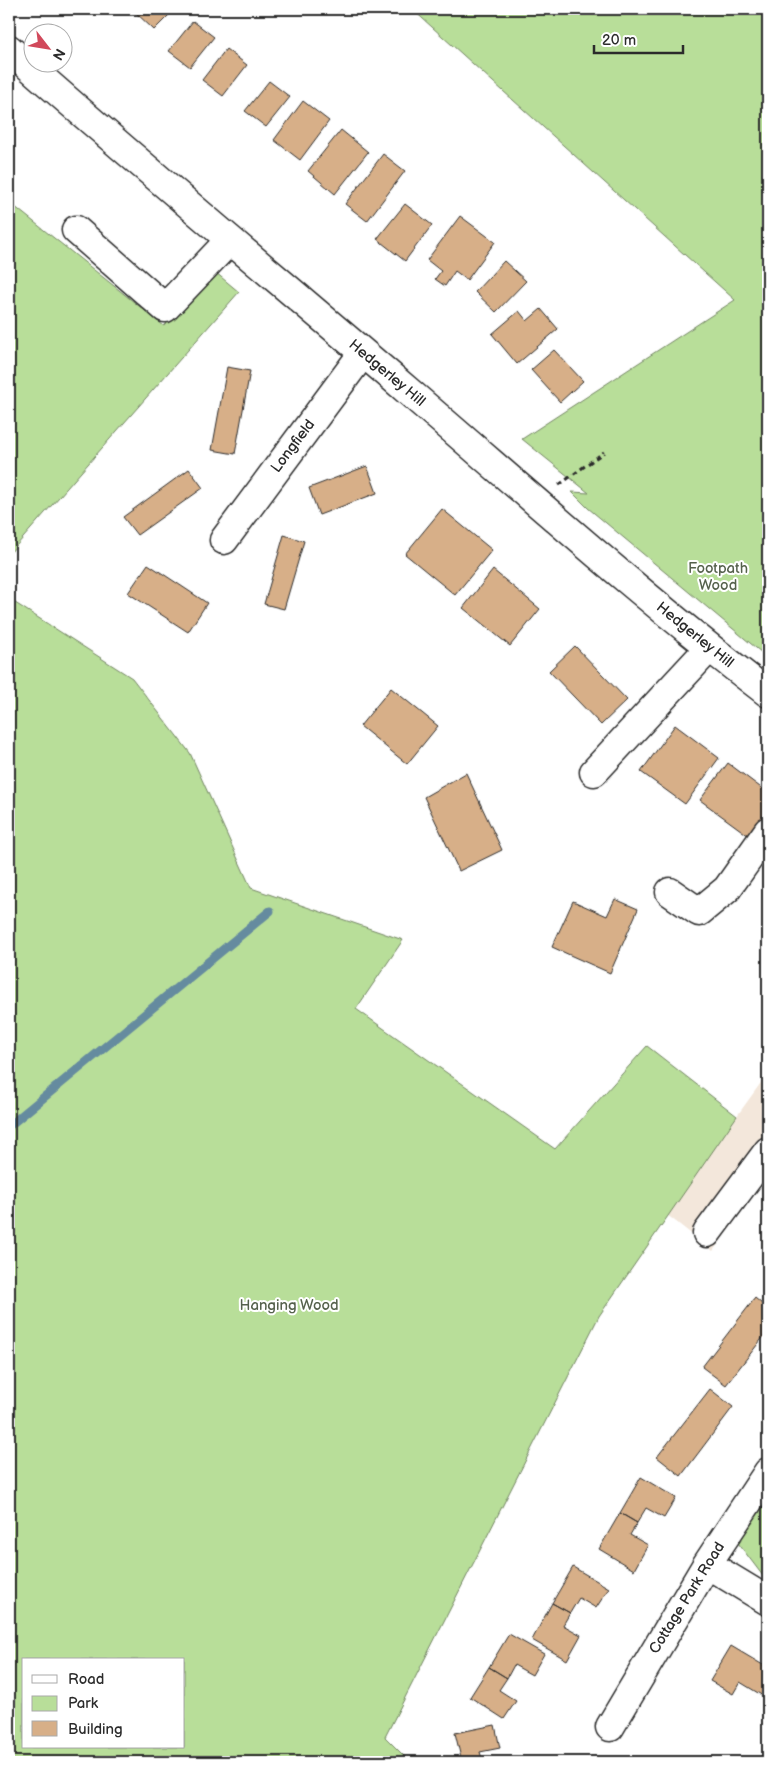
<svg xmlns="http://www.w3.org/2000/svg" width="777" height="1771" viewBox="0 0 777 1771" font-family="'Balsamiq Sans',sans-serif">
<style>
.built{fill:#f3e7db}
.green{fill:#b8de99;stroke:#728462;fill-rule:evenodd}
.lines{fill:none;stroke-linecap:round;stroke-linejoin:round}
.stream{stroke:#658b9f;stroke-width:9}
.building{fill:#d7af88;stroke:#2b2b2b}
.minor-casing{stroke:#2b2b2b;stroke-width:31}
.path{stroke:#2b2b2b;stroke-width:3;stroke-dasharray:5 4;stroke-linecap:butt}
.minor{stroke:#fff;stroke-width:28}
.labels{text-anchor:middle;dominant-baseline:central;stroke-width:4;stroke-linejoin:round;paint-order:stroke}
.street-label{font-size:15px;fill:#2b2b2b;stroke:#fff}
.park-label{font-size:15px;fill:#55614c;stroke:#fff}
</style>
<rect width="100%" height="100%" fill="#fff"/>
<filter id="ink" filterUnits="userSpaceOnUse"><feTurbulence type="fractalNoise" baseFrequency=".02" numOctaves="2"/><feDisplacementMap in="SourceGraphic" scale="10" xChannelSelector="R" yChannelSelector="G"/><feConvolveMatrix kernelMatrix="1 2 1 2 8 2 1 2 1" color-interpolation-filters="sRGB"/></filter>
<g filter="url(#ink)">
<path class="built" d="M768,1073v102l-55,76 -47,-37z"/>
<path class="green" d="M412,9h356v649l-180,-150 -16,-16 17,1 -67,-54 213,-139z
M9,202l155,124 51,-54 24,20 -230,262z
M9,599l123,79 58,75 61,135 152,52 -47,69 199,140 92,-103 90,70 -138,200 -214,421 25,25h-401zM24,1660h160v87h-160z
M768,1490v89l-5,-3 -28,-37z"/>
<g class="lines">
<path class="stream" d="M9,1126l261,-215"/>
</g>
<path class="building" d="M136,9h39l-21,21 -20,-19z
M193,21l21,16 -24,30 -21,-16z
M226,49l21,16 -24,31 -21,-16z
M269,81l21,16 -24,30 -21,-16z
M303,101l26,20 -29,39 -26,-20z
M341,130l27,22 -33,42 -27,-23z
M383,154l22,17 -38,50 -22,-17z
M405,204l27,21 -27,36 -28,-22z
M460,216l35,26 -28,38 -12,-9 -10,15 -10,-7 6,-8 -14,-11z
M504,261l22,20 -30,31 -21,-20z
M541,309l17,20 -41,35 -25,-30 27,-23 8,10z
M554,350l29,31 -23,21 -29,-32z
M227,367l23,4 -15,83 -23,-4z
M367,466l10,27 -58,22 -10,-27z
M189,469l14,19 -66,47 -14,-18z
M442,509l50,41 -37,45 -50,-41z
M284,535l20,6 -20,68 -20,-5z
M148,564l59,39 -19,29 -60,-39z
M493,570l47,39 -30,37 -47,-38z
M575,646l52,54 -26,25 -52,-54z
M391,688l47,38 -31,38 -47,-38z
M675,725l44,33 -34,46 -44,-32z
M728,763l40,30v17l-19,26 -49,-36z
M466,773l36,77 -43,21 -35,-74z
M615,899l23,10 -28,64 -58,-26 21,-46 34,15z
M768,1274v10l-5,-4z
M755,1298l13,11v22l-42,54 -24,-18z
M710,1389l23,18 -52,69 -24,-19z
M641,1477l35,21 -12,20 -18,-10 -9,15 -17,-10z
M620,1513l17,10 -7,12 18,10 -14,25 -35,-21z
M573,1567l36,21 -13,20 -17,-10 -9,15 -18,-10z
M552,1603l18,10 -7,12 18,10 -14,25 -35,-20z
M509,1634l35,20 -12,21 -18,-10 -7,13 -18,-11z
M731,1646l37,22v31l-28,-17 -7,12 -23,-13z
M489,1667l18,11 -8,12 17,11 -12,18 -34,-22z
M495,1725l5,23 -20,4 3,10h-21l-7,-29z"/>
<g class="lines">
<defs>
<path id="minor" d="M9,49c131,116 266,228 399,342 119,102 235,207 360,302
M76,230l89,78 64,-67
M224,540l139,-187
M594,772l115,-124
M670,892l29,20 28,-23 41,-58
M707,1233l61,-82
M707,1564l61,37
M610,1727l97,-163 61,-92"/>
</defs>
<use href="#minor" class="minor-casing"/>
<path class="path" d="M559,485l45,-33"/>
<use href="#minor" class="minor"/>
</g>
</g>
<g class="labels">
<g class="street-label">
<text transform="translate(387 373) rotate(40)">Hedgerley Hill</text>
<text transform="translate(293 446) rotate(-53)">Longfield</text>
<text transform="translate(695 635) rotate(39)">Hedgerley Hill</text>
<text transform="translate(687 1598) rotate(-58)">Cottage Park Road</text>
</g>
<g class="park-label">
<text x="718" y="568">Footpath<tspan x="718" dy="17">Wood</tspan></text>
<text x="289" y="1305">Hanging Wood</text>
</g>
</g>
<rect width="777" height="1771" fill="none" stroke="#fff" stroke-width="30"/>
<rect x="15" y="15" width="747" height="1741" fill="none" stroke="#2b2b2b" stroke-width="2" filter="url(#ink)"/>
<rect x="22" y="1658" width="162" height="90" fill="#ffffff" stroke="#aaaaaa"/>
<rect x="32" y="1675" width="25" height="8" fill="#ffffff" stroke="#aaaaaa"/>
<text x="68" y="1684" font-size="15" fill="#2b2b2b">Road</text>
<rect x="32" y="1696" width="25" height="15" fill="#b8de99" stroke="#aaaaaa"/>
<text x="68" y="1708" font-size="15" fill="#2b2b2b">Park</text>
<rect x="32" y="1721" width="25" height="15" fill="#d7af88" stroke="#aaaaaa"/>
<text x="68" y="1734" font-size="15" fill="#2b2b2b">Building</text>
<g transform="translate(48 48) rotate(121)"><circle r="24" fill="#ffffff" stroke="#aaaaaa"/>
<path d="M0-4L9 19L0 12L-9 19Z" fill="#d1495b"/>
<text y="-8" font-size="14" font-weight="bold" text-anchor="middle" fill="#2b2b2b">N</text>
</g>
<path d="M594 45v8h89v-8" fill="none" stroke="#2b2b2b" stroke-width="2.5"/>
<text x="602" y="45" font-size="15" fill="#2b2b2b" stroke="#ffffff" stroke-width="4" paint-order="stroke">20 m</text>
</svg>
